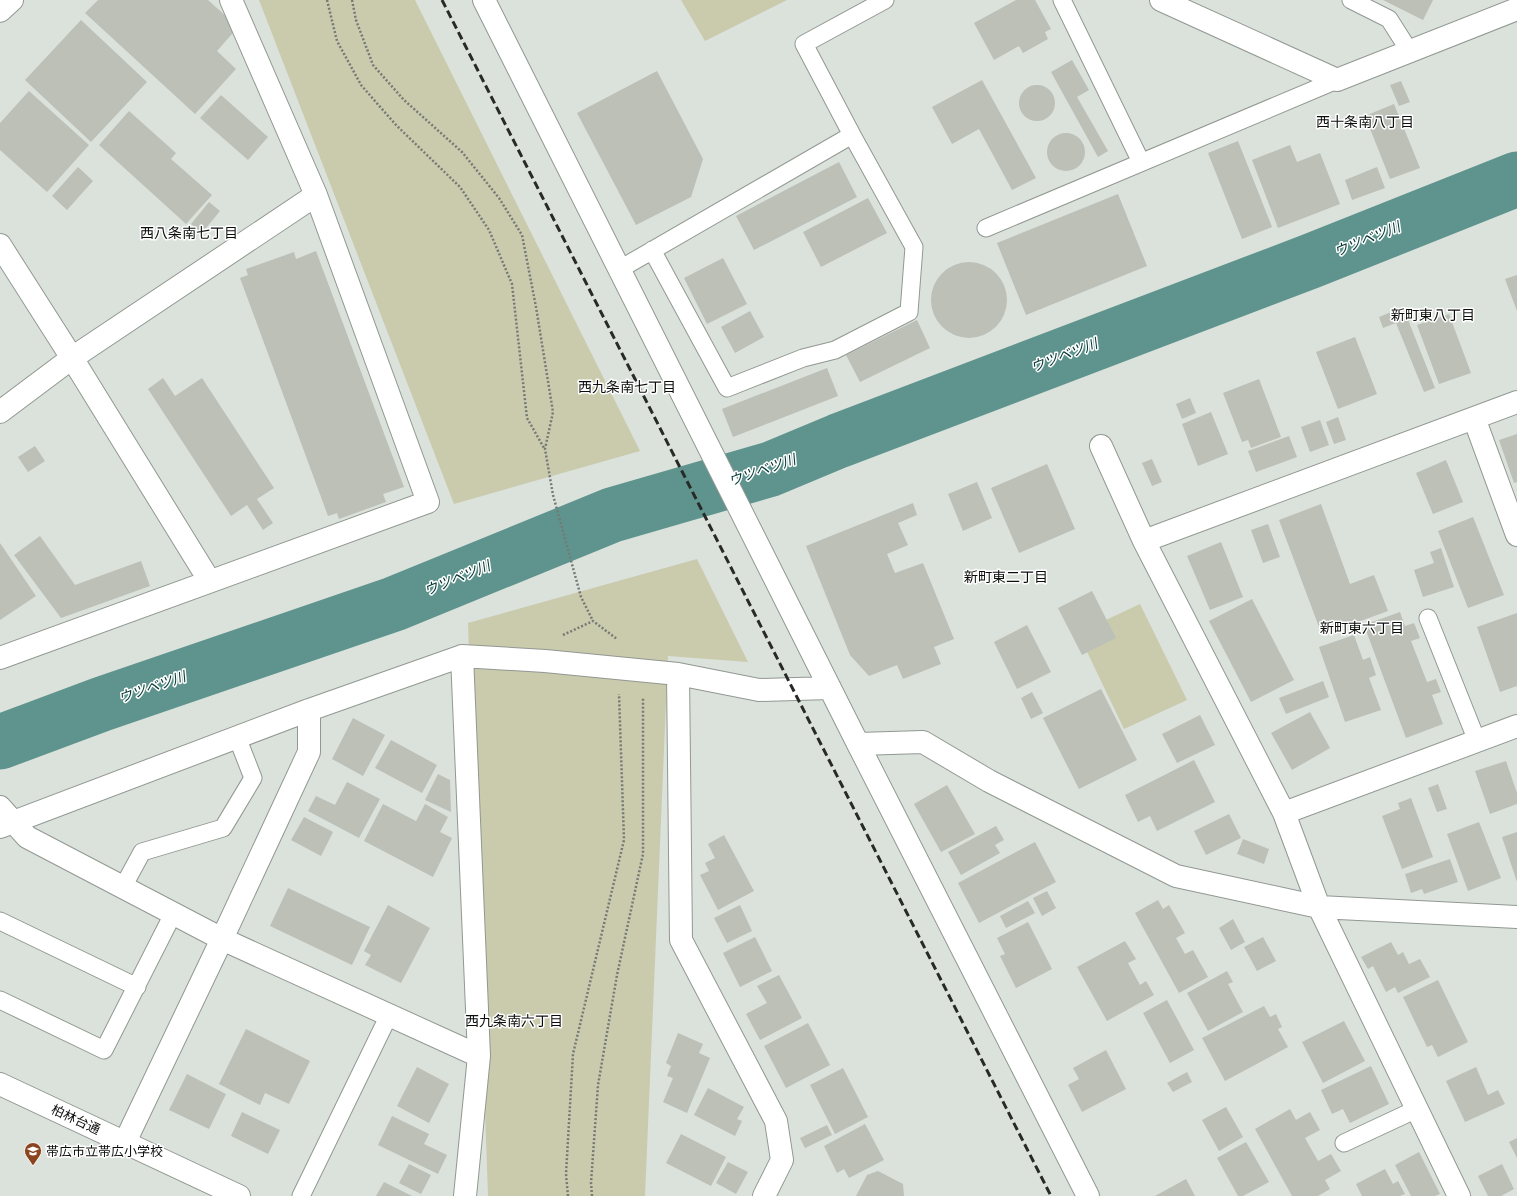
<svg xmlns="http://www.w3.org/2000/svg" width="1517" height="1196" viewBox="0 0 1517 1196" font-family="Montserrat,'Noto Sans JP',sans-serif">
<style>
.green{fill:#cacaad}
.lines{fill:none;stroke-linecap:round;stroke-linejoin:round}
.river{stroke:#5e948d;stroke-width:55}
.building{fill:#bcc0b7}
.service-casing{stroke:#919891;stroke-width:19}
.minor-casing{stroke:#919891;stroke-width:24}
.tertiary-casing{stroke:#919891;stroke-width:24}
.path{stroke:#757a75;stroke-width:2.5;stroke-dasharray:2 2;stroke-linecap:butt}
.service{stroke:#fff;stroke-width:17}
.minor{stroke:#fff;stroke-width:22}
.tertiary{stroke:#fff;stroke-width:22}
.rail{stroke:#282a28;stroke-width:3;stroke-dasharray:8 4;stroke-linecap:butt}
.labels{text-anchor:middle;dominant-baseline:central;stroke-width:3;stroke-linejoin:round;paint-order:stroke}
.street-label{font-size:13px;fill:#0b0d0b;stroke:#fff}
.poi-label{font-size:13px;fill:#0b0d0b;stroke:#fff;text-anchor:start}
.neighbourhood-label{font-size:14px;fill:#0b0d0b;stroke:#fff}
.water-label{font-size:14px;font-style:italic;fill:#003732;stroke:#fff}
</style>
<rect width="100%" height="100%" fill="#dbe2db"/>
<path class="green" d="M259,0h156l225,451 -186,53z
M681,0h106l-82,41z
M697,559l51,103 -80,-6 -23,540h-157l-20,-573z
M1140,604l47,96 -63,29 -46,-96z"/>
<g class="lines">
<path class="river" d="M0,742l102,-38 292,-100 218,-89 159,-46 67,-28 473,-180 206,-82"/>
</g>
<path class="building" d="M98,0h110l30,27 -21,24 19,18 -41,45 -110,-101z
M1016,0h19l16,29 -6,3 3,7 -25,14 -4,-7 -25,14 -20,-37z
M1383,0h50l-10,20z
M81,20l66,62 -56,60 -66,-62z
M1072,60l17,30 -12,7 31,54 -10,6 -47,-85z
M657,71l46,88 -12,38 -55,28 -59,-112z
M982,80l54,98 -24,12 -33,-61 -27,15 -20,-37z
M1401,81l9,21 -11,4 -9,-21z
M1019 103a18 18 0 1 1 36 0a18 18 0 1 1-36 0Z
M29,91l60,54 -42,47 -47,-42v-27z
M221,95l47,42 -20,23 -48,-42z
M1394,104l26,64 -30,11 -25,-63z
M129,111l47,42 -5,6 41,36 -26,29 -87,-79z
M1047 152a19 19 0 1 1 38 0a19 19 0 1 1-38 0Z
M1238,141l34,86 -30,12 -34,-86z
M1290,145l7,17 23,-9 20,51 -62,24 -26,-68z
M839,162l18,35 -103,53 -18,-34z
M78,167l15,14 -26,29 -15,-14z
M1377,167l8,21 -33,12 -7,-20z
M1118,194l29,72 -121,49 -29,-72z
M868,198l19,35 -66,34 -18,-35z
M209,202l11,9 -18,22 -11,-9z
M316,251l88,236 -21,7 3,8 -47,17 -2,-6 -9,3 -88,-238 8,-3 -2,-6 48,-17 2,7z
M723,258l24,46 -40,20 -23,-46z
M931 300a38 38 0 1 1 76 0a38 38 0 1 1-76 0Z
M1517,275v36l-12,-32z
M1403,307l32,81 -11,4 -28,-69 -13,5 -4,-11z
M750,311l14,26 -29,16 -14,-26z
M1449,314l22,59 -32,11 -22,-59z
M917,320l13,28 -70,34 -14,-27z
M1355,337l22,57 -39,15 -22,-57z
M827,368l11,28 -105,41 -11,-28z
M163,378l12,18 27,-18 72,110 -17,11 16,24 -10,7 -16,-25 -16,11 -83,-127z
M1259,379l22,58 -30,11 -3,-8 -6,2 -19,-49z
M1190,398l6,15 -14,6 -6,-15z
M1211,412l17,42 -30,12 -16,-42z
M1338,417l8,23 -12,4 -8,-22z
M1320,420l9,25 -19,7 -9,-25z
M1517,434v48l-3,1 -15,-43z
M1289,436l8,21 -41,15 -8,-21z
M35,446l10,15 -17,11 -10,-15z
M1152,459l10,23 -10,4 -10,-23z
M1446,460l17,42 -30,12 -17,-41z
M1047,464l28,65 -56,24 -28,-65z
M977,482l15,36 -29,13 -15,-37z
M913,503l4,12 -19,8 10,22 -21,9 8,19 28,-10 31,76 -20,8 7,17 -38,15 -6,-14 -28,11 -19,-21 -44,-109z
M1321,504l29,80 24,-9 14,36 -66,24 -43,-115z
M1473,517l31,78 -36,13 -30,-77z
M1268,524l12,33 -17,6 -12,-33z
M40,536l35,49 66,-24 9,25 -89,32 -47,-63z
M1221,542l22,55 -33,13 -23,-54z
M0,543l36,53 -36,24z
M1441,548l13,39 -31,10 -9,-27 20,-7 -4,-11z
M1092,591l24,47 -34,17 -24,-47z
M1252,599l42,81 -43,22 -42,-81z
M1400,612l5,14 9,-3 6,15 -9,3 16,41 9,-3 5,13 -9,3 11,29 -37,14 -42,-113z
M1517,613v73l-17,6 -23,-65z
M1027,625l24,47 -34,17 -23,-47z
M1354,635l9,25 7,-3 6,18 -7,3 12,32 -36,12 -26,-75z
M1323,681l6,16 -43,17 -7,-16z
M1101,689l36,71 -58,29 -36,-71z
M1032,692l11,21 -12,6 -10,-21z
M1310,712l20,36 -38,22 -21,-37z
M1200,715l15,30 -38,18 -15,-29z
M353,718l32,17 -22,41 -31,-17z
M391,740l46,25 -15,28 -47,-25z
M1194,760l21,42 -58,29 -7,-15 -12,6 -13,-27z
M1506,761l11,32v11l-27,10 -15,-43z
M438,774l12,6 1,32 -26,-12z
M347,782l33,17 -21,39 -51,-27 8,-15 19,9z
M1438,784l9,25 -10,3 -9,-24z
M947,785l28,49 -34,18 -27,-48z
M1411,798l22,59 -31,12 -20,-53 18,-7 -2,-6z
M383,804l33,17 9,-17 23,13 -8,15 12,6 -19,39 -69,-36z
M1229,814l12,24 -35,17 -12,-24z
M304,817l29,15 -12,24 -30,-16z
M1479,822l22,56 -33,13 -21,-57z
M996,826l8,14 -9,5 5,8 -39,22 -13,-23z
M1517,832v50l-15,-45z
M724,835l30,56 -36,19 -18,-35 9,-4 -4,-8 10,-5 -7,-14z
M1243,839l26,10 -5,15 -27,-10z
M1035,842l21,40 -77,41 -21,-40z
M1450,859l8,23 -34,12 -2,-5 -11,4 -6,-19z
M288,888l82,39 -18,38 -82,-39z
M1047,891l9,17 -14,8 -9,-18z
M1158,900l5,9 6,-4 16,28 -9,5 9,16 8,-4 15,27 -29,16 -44,-80z
M1028,901l7,12 -29,15 -6,-12z
M388,905l42,23 -29,55 -36,-18 6,-10 -7,-4z
M740,905l12,26 -25,12 -13,-25z
M1233,919l12,23 -14,8 -12,-22z
M1028,922l24,47 -36,19 -16,-32 5,-2 -8,-16z
M755,937l17,34 -32,16 -17,-34z
M1263,937l13,24 -19,10 -13,-24z
M1125,941l11,18 -8,4 12,22 6,-4 8,14 -47,26 -30,-54z
M1391,942l7,13 5,-3 6,12 11,-5 10,18 -32,16 -3,-6 -9,5 -13,-26 -5,3 -7,-12z
M1227,971l6,11 -5,2 15,28 -35,19 -21,-38z
M779,975l23,43 -42,22 -14,-26 21,-11 -10,-17z
M1438,980l30,62 -30,15 -6,-12 -5,2 -24,-50z
M1167,1000l27,50 -24,13 -27,-50z
M1264,1006l6,11 6,-3 6,13 -4,2 10,18 -63,34 -23,-43z
M1344,1021l21,40 -42,22 -21,-41z
M808,1023l22,42 -44,23 -22,-42z
M246,1029l64,32 -21,43 -24,-11 -5,12 -41,-21z
M678,1033l25,11 -4,9 11,5 -23,55 -24,-11 10,-24 -6,-2 4,-10 -5,-3z
M1106,1050l20,39 -44,23 -14,-27 11,-6 -6,-11z
M1371,1066l18,38 -39,19 -7,-14 -11,5 -11,-24z
M417,1067l32,17 -20,39 -32,-17z
M1476,1067l12,28 10,-5 7,14 -40,18 -19,-41z
M843,1068l25,49 -33,17 -25,-49z
M1187,1072l5,10 -19,10 -6,-9z
M187,1074l39,20 -17,35 -40,-19z
M708,1088l36,19 -7,12 5,2 -7,15 -41,-21z
M1226,1107l17,30 -24,14 -17,-31z
M1290,1109l6,11 14,-8 10,18 -15,8 13,23 13,-7 10,17 -16,9 5,9 -12,7h-26l-37,-67z
M242,1112l38,18 -12,24 -37,-18z
M392,1116l37,18 -5,10 23,11 -9,19 -60,-29z
M865,1124l19,36 -35,18 -5,-9 -7,4 -13,-27z
M827,1125l5,10 -27,13 -5,-10z
M681,1134l45,23 -15,29 -45,-23z
M1517,1138v20l-8,-16z
M1246,1142l23,40 -26,14h-5l-21,-38z
M1419,1152l21,42 -5,2h-24l-16,-31z
M728,1162l20,10 -12,22 -20,-11z
M409,1164l22,11 -10,19 -22,-11z
M1502,1164l12,25 -13,7h-13l-10,-20z
M1385,1169l8,15 5,-3 7,13 -5,2h-38l-6,-12z
M878,1171l25,13 1,12h-48l11,-21z
M1186,1179l9,17h-40z
M384,1182l28,14h-36z"/>
<g class="lines">
<defs>
<path id="service" d="M1062,0l79,162
M1351,0l38,19 21,33
M852,135l-48,-91 81,-44
M986,228l351,-148
M620,269l232,-134 62,112 -5,65 -74,38 -32,8 -76,30 -75,-138
M1428,618l49,123
M123,887l19,-35 81,-24 30,-50 -16,-41
M0,921l137,66
M0,1000l104,50 69,-136
M1344,1143l73,-34
M301,1196l88,-181"/>
<path id="minor" d="M484,0l374,744 230,452
M1161,0l176,80 180,-71
M0,245l72,113 137,222
M0,412l72,-54 244,-163
M1474,418l43,117
M1101,446l43,95 140,272 35,94 140,289
M1144,541l373,-139
M462,656l17,400 -14,140
M0,658l428,-156 -112,-307 -85,-195
M678,674l3,266 95,181 6,39 -18,36
M858,744l65,-2 66,39 187,95 143,31 198,10
M0,807l27,30 195,102 257,117
M1284,813l233,-87
M0,827l309,-117 153,-54 83,5 133,13 81,16 71,-2
M125,1142l97,-203 87,-187v-42"/>
<path id="tertiary" d="M0,11l12,-11
M0,1084l239,112"/>
</defs>
<use href="#service" class="service-casing"/>
<use href="#minor" class="minor-casing"/>
<use href="#tertiary" class="tertiary-casing"/>
<path class="path" d="M327,0l10,41 24,44 35,40 64,62 29,43 23,54 15,134 17,30
M352,0l4,20 17,45 31,35 58,52 37,46 23,37 14,72 17,105 -8,37 8,46 28,102 12,24
M563,635l30,-14 24,18
M568,1196l-2,-22 7,-120 51,-214 -5,-146
M592,1196l-1,-13 7,-98 19,-110 26,-121v-156"/>
<use href="#service" class="service"/>
<use href="#minor" class="minor"/>
<use href="#tertiary" class="tertiary"/>
<path class="rail" d="M442,0l609,1196"/>
</g>
<defs>
<symbol id="school-pin" viewBox="-11 -11 22 30"><path d="M0 17L-7.5 6A9.5 9.5 0 1 1 7.5 6Z" fill="#8a441f" stroke="#fff"/><path d="M0-5L7-2L0 1L-7-2ZM-4 1L0 2.5L4 1V4Q0 6-4 4Z" fill="#fff"/></symbol>
</defs>
<g fill-rule="evenodd">
<use href="#school-pin" x="23" y="1141" width="20" height="27"/>
</g>
<g class="labels">
<g class="street-label">
<text transform="translate(76 1119) rotate(25)">柏林台通</text>
</g>
<g class="poi-label">
<text x="46" y="1151">帯広市立帯広小学校</text>
</g>
<g class="neighbourhood-label">
<text x="1365" y="122">西十条南八丁目</text>
<text x="189" y="233">西八条南七丁目</text>
<text x="1433" y="315">新町東八丁目</text>
<text x="627" y="387">西九条南七丁目</text>
<text x="1006" y="577">新町東二丁目</text>
<text x="1362" y="628">新町東六丁目</text>
<text x="514" y="1021">西九条南六丁目</text>
</g>
<g class="water-label">
<text transform="translate(1367 239) rotate(-22)">ウツベツ川</text>
<text transform="translate(1064 355) rotate(-21)">ウツベツ川</text>
<text transform="translate(762 470) rotate(-19)">ウツベツ川</text>
<text transform="translate(457 578) rotate(-22)">ウツベツ川</text>
<text transform="translate(152 687) rotate(-19)">ウツベツ川</text>
</g>
</g>
</svg>
